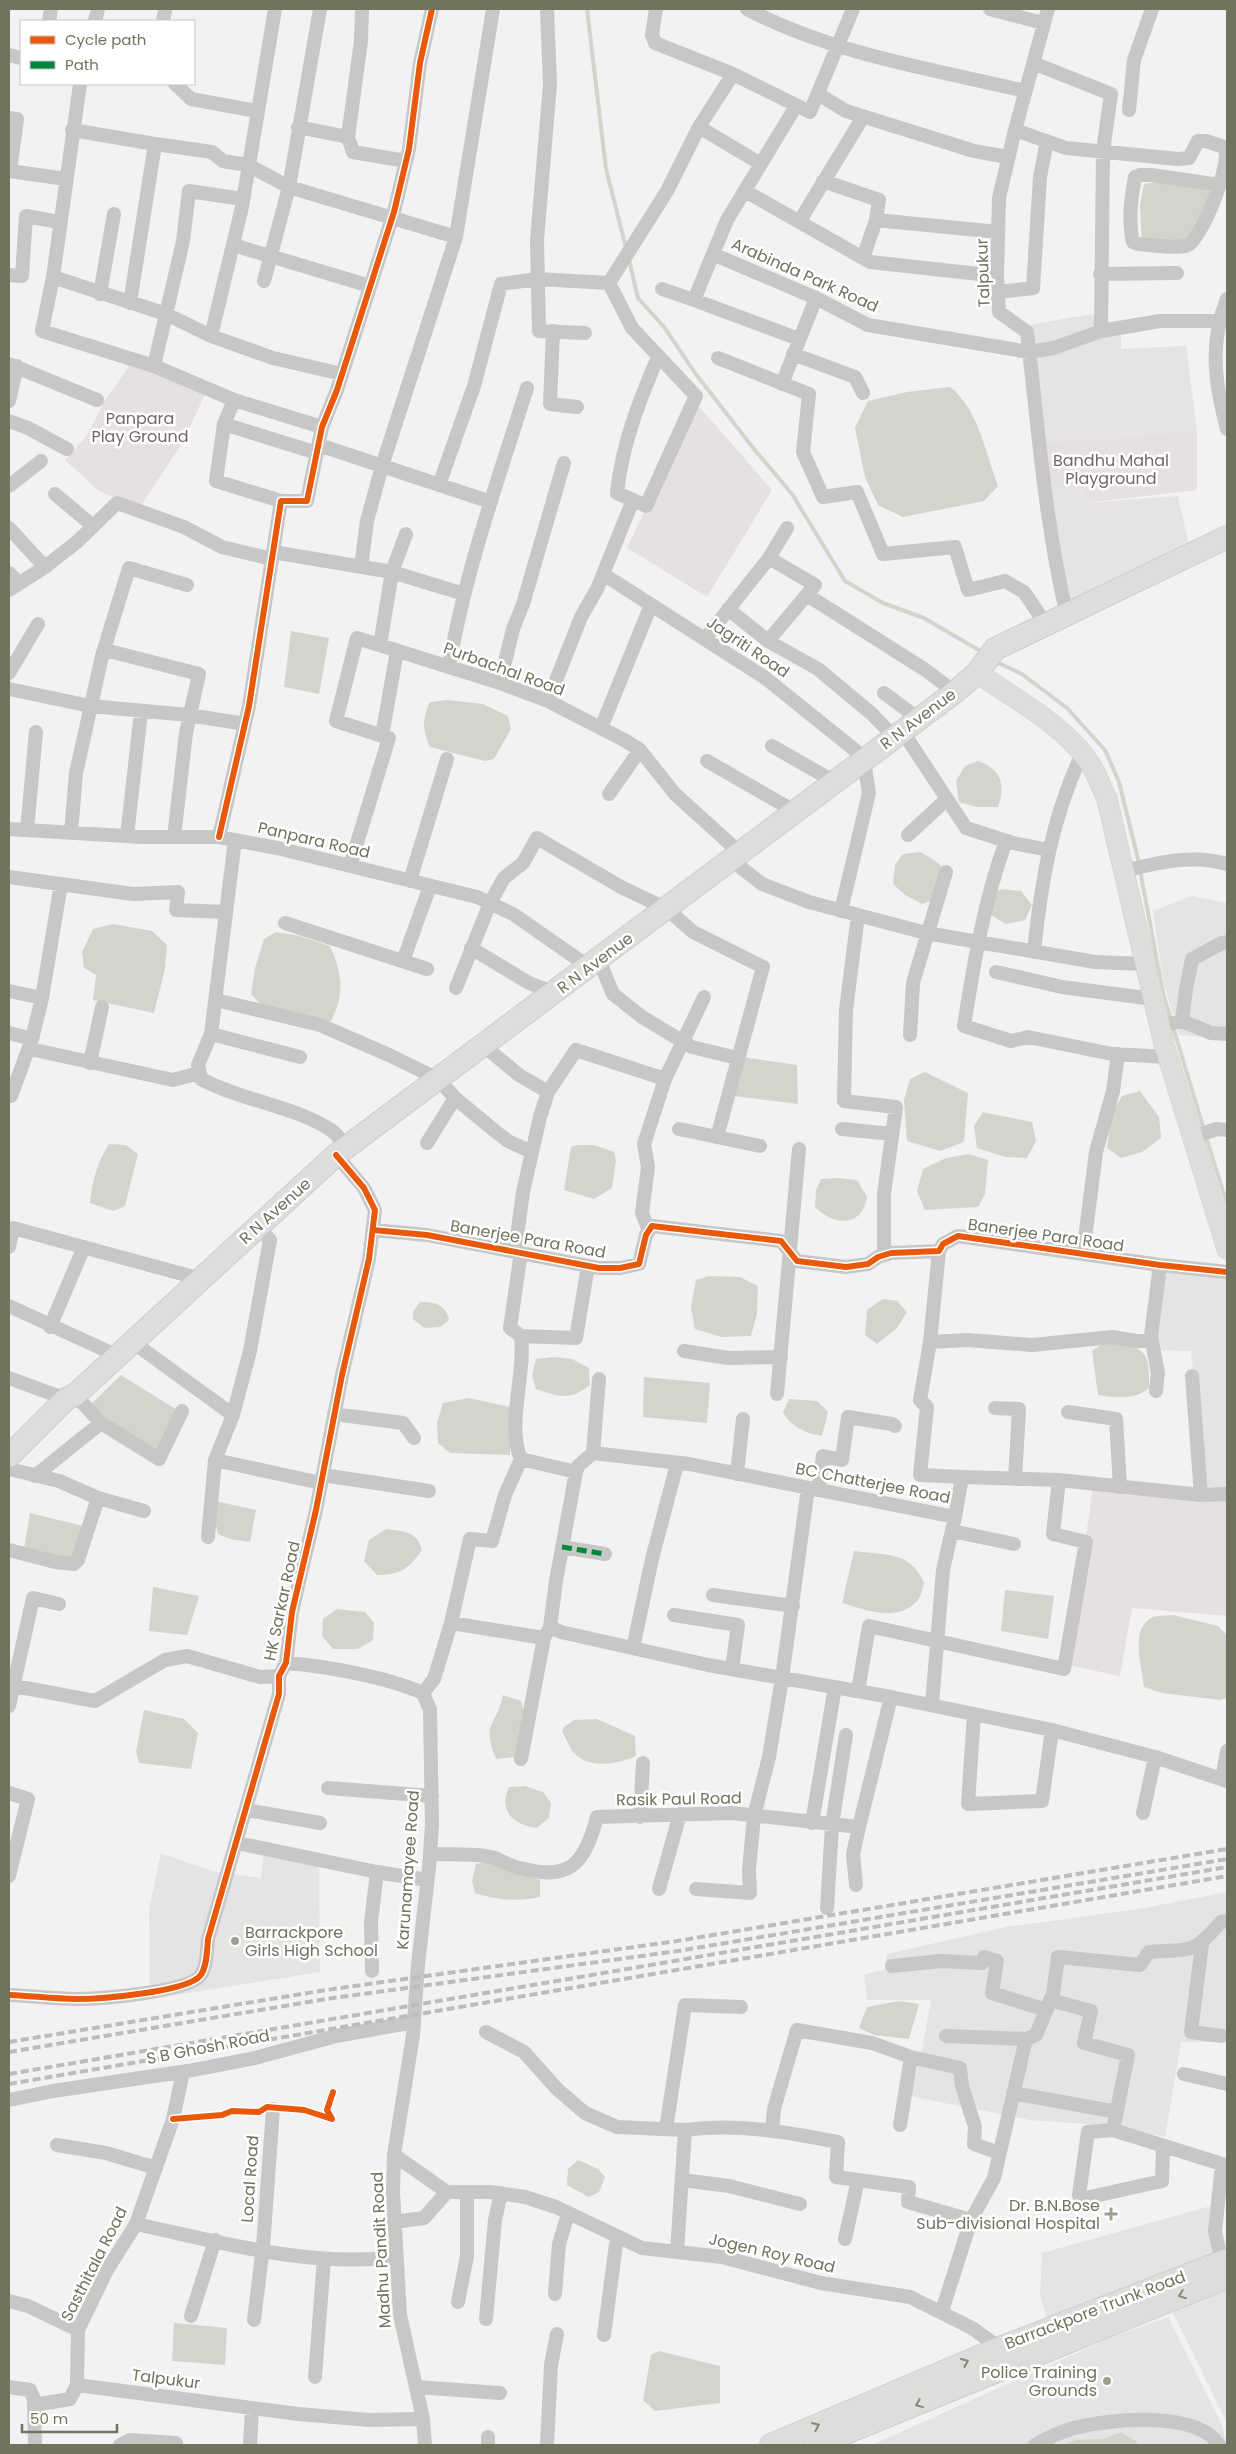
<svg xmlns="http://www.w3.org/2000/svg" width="1236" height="2454" viewBox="0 0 1236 2454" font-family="Poppins,sans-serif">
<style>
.built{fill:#e5e3e3}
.green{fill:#e5e0e4}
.water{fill:#d5d4cc}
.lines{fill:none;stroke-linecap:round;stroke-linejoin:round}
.stream{stroke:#d5d4cc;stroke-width:4}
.secondary-casing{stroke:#cececd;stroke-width:21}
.primary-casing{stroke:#cecece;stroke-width:24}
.street{stroke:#c7c7c5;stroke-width:14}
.secondary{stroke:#dddddb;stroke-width:20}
.primary{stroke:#dddddb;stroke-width:22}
.rail{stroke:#bcbcba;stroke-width:4;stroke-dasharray:8 4;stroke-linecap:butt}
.quiet{stroke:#00873e;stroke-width:5;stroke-dasharray:10 5;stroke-linecap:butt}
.cycleway-casing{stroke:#fff;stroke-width:9}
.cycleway{stroke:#e8590c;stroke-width:6}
.oneway{stroke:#868877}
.poi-dot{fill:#9e9f92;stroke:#fff;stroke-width:2}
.labels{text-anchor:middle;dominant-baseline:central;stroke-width:5;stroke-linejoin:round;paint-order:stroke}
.street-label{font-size:16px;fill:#70735e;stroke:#fff}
.park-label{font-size:16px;fill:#76646d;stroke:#fff}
.poi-label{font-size:16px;fill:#70735e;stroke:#fff;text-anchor:end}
</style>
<rect width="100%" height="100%" fill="#f2f1f3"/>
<path class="built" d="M1099,313v21l22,-1v16l65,-3 11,85 -153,12 39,39 2,21 93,-7 11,49 -118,61 -13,-50 -30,-231z
M1192,896l35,7v136l-48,-4 -16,-54 -10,-70z
M1164,1271l63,5v213l-22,-2 -14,-136 -33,-1 -2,-15z
M264,1848l55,9 1,115 -170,27 -1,-89 12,-57 50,18 50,7z
M1227,1892v150h-46l-16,95 -63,-12 -72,-5 -121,-24 12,-40 10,-56h-64l-3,-25 21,-6 2,-15 119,-27 133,-18z
M1211,2206l7,65 -167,60 -11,-36 2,-42z
M1227,2277v146l-59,-120z
M1168,2317l54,108 5,20h-355l238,-107z"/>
<path class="green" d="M132,362l74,30 -23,50 -43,65 -41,-16 -34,-31 21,-23 18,-35z
M696,403l76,87 -65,107 -80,-49z
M1197,431v59l-112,13 -2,-21 -34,5 -5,-44z
M1093,1486l134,11v119l-95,-8 -12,68 -52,-11z"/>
<path class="water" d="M1165,181l41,5 8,12 -29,51 -43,-2 -2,-41 4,-22z
M950,387c28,21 36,67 48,99l-14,15 -81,16 -25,-12 -13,-28 -10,-49 13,-27 39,-9z
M291,631l38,7 -10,56 -35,-7z
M447,700l36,4 25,12 3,13 -17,30 -9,2 -55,-14c-8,-19 -8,-27 0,-45z
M978,761c23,8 28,23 20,46h-21l-18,-5 -3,-21 9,-15z
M920,852c29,16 25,15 18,46l-16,6 -17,-9 -12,-11 2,-19 8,-11z
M1001,889l20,2 11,14 -7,15 -19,4 -15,-9 1,-20z
M113,924l39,7 15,14 -2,24 -11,44 -61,-13 3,-25 -12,-7 -2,-16 11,-23z
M276,932l24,4 30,10c12,26 15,49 1,75l-6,2 -63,-17 -11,-12 4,-26 9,-29z
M742,1057l55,8 1,39 -64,-8z
M925,1072l43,21 -4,49 -24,9 -33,-10 -3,-41 6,-21z
M1140,1091l19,26 2,21 -19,14 -21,6 -14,-10 4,-33 11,-19z
M983,1112l49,10 4,19 -9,17 -22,-1 -28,-9 -3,-22z
M109,1144l17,1 12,9 -13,52 -12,5 -23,-8c2,-22 7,-40 19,-59z
M578,1145h16l20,7 2,8 -4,28 -18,11 -30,-9 7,-43z
M969,1154l19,6 -3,34 -7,13 -53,3 -8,-19 6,-22 23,-11z
M837,1178l20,2 10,17c-5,31 -33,29 -52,10l1,-17 5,-11z
M709,1276l31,1 18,9 -1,28 -6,22 -30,1 -26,-8 -4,-22 5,-27z
M883,1299l14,2 10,11 -10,16 -20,16 -12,-9 2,-25z
M420,1302c14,0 26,2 29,18l-9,7 -16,1 -11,-9v-7z
M1106,1341c38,7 44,6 43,47 -14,12 -33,10 -51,7l-6,-44z
M554,1357l18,2 17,9 1,17c-20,16 -31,12 -54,4l-4,-14 4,-16z
M121,1375l56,35 -15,44 -76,-45z
M644,1377l66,6 -3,40 -64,-6z
M469,1398l41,9v48l-60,-2 -12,-10 -1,-20 6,-20z
M789,1399l28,2 11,11 -6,24c-17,-3 -29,-8 -39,-23z
M215,1501l41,9 -6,32 -20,-3 -12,-5 -4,-16z
M30,1513l57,14 -9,33 -54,-11z
M386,1529c17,2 31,2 36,21 -13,19 -22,25 -45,25l-13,-14 5,-21z
M854,1551c30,4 57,0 70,32 -2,6 -3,14 -7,18 -20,22 -51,9 -75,2z
M153,1587l46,9 -12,39 -38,-4z
M1005,1590l49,6 -6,43 -47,-8z
M337,1609l28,3 9,11 -1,17 -15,9h-25l-11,-13 1,-17z
M1173,1615l45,11 9,9v63l-7,2 -58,-7 -18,-6c-2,-20 -15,-59 9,-70 5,-2 15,-1 20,-2z
M503,1695l18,6 5,20 -10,36 -20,2c-15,-38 0,-31 7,-64z
M144,1710l40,9 14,14 -7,36 -52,-6 -3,-11z
M597,1719l38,17 1,20c-19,8 -47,14 -63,-4 -4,-5 -7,-14 -11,-21l2,-4 10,-7z
M525,1786l18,6 8,11 -2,15 -13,10c-23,-4 -38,-17 -27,-41z
M488,1862l52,18v17c-21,5 -45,3 -65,-4l-3,-12 4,-17z
M899,2001l20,3 -10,35 -35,-4 -15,-7 8,-21z
M578,2160l20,9 7,8 -6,15 -10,5 -22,-12 1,-16z
M174,2323l53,5 -2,37 -53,-4z
M659,2351l61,15v37l-65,8 -12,-11 8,-45z
M1121,2432l16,10v3h-73l11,-5 28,-1z"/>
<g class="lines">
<path class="stream" d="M587,9l19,160 20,79
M629,260l9,38 26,29 31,46 59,76 38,45 53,87 38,22 41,15 58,34
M994,661l28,13 45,34 38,42 14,32 20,81
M1140,870l23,123 8,27
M1173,1027l31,103
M1206,1137l21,67"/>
<defs>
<path id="secondary" d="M977,673c37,25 92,55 115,94 6,10 10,22 15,32l57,245 63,205"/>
<path id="primary" d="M9,1456l57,-57 9,-4 261,-240 619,-463 22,-19 18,-24 232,-112
M771,2445l229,-97 227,-88
M816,2445l411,-168"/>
</defs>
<use href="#secondary" class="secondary-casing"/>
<use href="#primary" class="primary-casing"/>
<path class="street" d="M275,9l-33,198 -31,129 62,22 69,16
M547,9l3,75 -13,156 2,91 46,2
M656,9l-4,26 3,8 78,31 77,38 43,-103
M747,9c85,45 185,60 278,82
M990,9l53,14
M1048,9l-33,121 -16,68 -2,78 2,36 28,20c11,95 18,191 40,284
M49,21l2,-12
M95,21l3,-12
M163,21l2,-10
M9,55l12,3
M80,84l-27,193 -11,54 112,35 80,34 88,27
M175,84l16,15 66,12
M818,94l28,17 128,40 34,6
M1129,110l5,-50 18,-51
M9,118l8,1 -7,52 56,8
M298,127l50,10 5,15 53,9
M699,127l62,37
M72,130l83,14
M1015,130l51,18 112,11 11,-1 9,-17h8l18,6c10,12 -22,91 -36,98 -9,4 -38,0 -50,-1l-5,-2c-5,-20 -2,-45 2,-65l5,-2h11l69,10
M348,137l13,-96 1,-32
M823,181l56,19 -3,20 -13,38
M745,191l125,71 127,14
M876,220l122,12
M799,222l64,-105
M233,245l137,41
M715,255l101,43 52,27 161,27 25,-4 47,-17 2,-180 8,-57 -78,-31
M1100,274l77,-1
M9,275l13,1 4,-60 33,6
M53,277l113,37 45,22
M264,281l25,-94 31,-178
M609,283l58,-92 32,-64 34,-53
M662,289l32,11 33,-80 69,-114
M998,292l35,-4 7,-111 7,-36
M100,294l14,-80
M1227,299c-18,44 -12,85 0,130
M694,300l105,39
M130,303l25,-159 57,8 11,9 25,4 41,22 167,50
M553,331l-3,73 27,3
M1101,331l59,-10h58
M793,354l62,23 8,16
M718,358l91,36 -6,58 20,45 34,-5 26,62 72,-7 13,43 37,-9 19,11 23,34
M9,364l88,36
M154,366l29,-125 6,-50 53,8
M782,384l34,-86
M234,400l-10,24 -8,57 65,20
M9,401l8,-35
M9,421l19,7 39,21
M224,424l93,29
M319,445l172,57
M439,485l35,-99 27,-102 37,-5 71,4 23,45 64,68 -50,110 -13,-6 -36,89 -16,28 -33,84
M9,486l32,-25
M55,494l38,32
M633,500l-16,-7c5,-48 22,-92 41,-136
M9,528l36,39
M273,552l119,20 72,22
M361,567l6,-46 15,-55 74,-229 37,-228
M9,573l9,9
M603,574l161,103 102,82
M9,590l36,-23 33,-26 39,-38 67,24 38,20 50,12
M807,595l117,74 31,23
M728,609l40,32 50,28 54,45 22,23
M705,639l64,-81 18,-30
M768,641l47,-56 -46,-27
M380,645l12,-73 14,-38
M105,650l94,24 -13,59 -12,104
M449,667c16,-95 49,-187 78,-279
M9,673l29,-49
M500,683l13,-54 10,-25 41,-141
M9,689l81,17 99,9 56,9
M884,693l35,26
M601,728l50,-123
M903,732l63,96 47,15 36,7
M382,736l15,-85
M772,746l63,36
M707,761l89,51
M609,794l31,-44
M9,829l133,8h77l58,11 200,49 36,17 76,53
M27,830l9,-98
M71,833l5,-60 26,-117 27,-88 58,17
M908,835l39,-36
M127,836l14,-124
M219,837l30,-131 32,-205h26l15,-74 15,-37 57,-178 15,-63 11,-86 12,-54
M235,840l-24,194 -13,31 3,14c41,22 91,26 130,51 6,4 11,12 16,17
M1006,841c-22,60 -32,121 -42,185l47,15 17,-4 84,17 57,3
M730,859l32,25 47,18 117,31 169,29 50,2
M350,866l39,-128 -53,-17 21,-83 140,44 51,19 78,40 14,9 35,44 64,58
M1125,871c33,-9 69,-17 102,-7
M9,877l124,17 45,-2 -2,18 49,2
M410,881l37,-122
M841,911l28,-118 -5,-32
M858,915l-12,95 -2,91 52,6 -12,87v61
M285,923l142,46
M471,948l58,35 26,10
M1034,952c7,-69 18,-135 48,-198
M599,960l14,34 29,23 50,30 45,11
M403,961l27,-75
M996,972l66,15 91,12
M456,988l34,-85 14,-25 19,-15 14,-25 84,49 46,22 26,23 70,35 -46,170
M9,991l33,7
M216,1000l104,25 69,30 49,24 17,19 40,33 13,10 24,11
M1182,1021l4,-32 6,-30 30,-16 5,-1
M1160,1026l22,-5 29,12 16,1
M9,1033l23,6
M211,1034l89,23
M910,1035l3,-52 33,-111
M484,1046l35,29 29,17
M30,1049l143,31 26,-7
M90,1063l12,-56
M11,1096l21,-57 10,-41 19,-114
M679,1129l81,17
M842,1129l50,5
M1193,1137l24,-8 10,1
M427,1143l28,-45
M373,1230l54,5 172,33h21l19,-4 7,-29 6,-9 129,15 16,20 49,6 22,-3 10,-7 13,-4 48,-2 4,-7 15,-8 202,29 67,7
M649,1231l-7,-18 6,-46 -4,-23 21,-65 39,-82
M9,1247l4,-19 188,51
M515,1251l8,-59 17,-75 8,-25 28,-42 89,29
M939,1251l-9,91 -10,58 7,7 -7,68 42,2
M1083,1254l13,-102 17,-61 5,-37
M9,1306l109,50
M50,1327l34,-80
M521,1336l55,2 12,-72
M930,1342l38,-2 64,5 80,-8 25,4h15
M134,1343l99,72
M684,1351l44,7 53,-1
M1192,1376l9,119
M9,1378l57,21
M1156,1391l2,-18 -7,-37 9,-71
M777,1394l22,-245
M75,1395l26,28 58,36 23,-48
M995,1408l24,1 -4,70
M1068,1412l48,7 4,68
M334,1414l69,9 11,15
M593,1453l6,-74
M521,1459l55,13 2,-6 15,-13 96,11 266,53 7,-40 97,3 142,15 26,-1
M215,1460l106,23
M9,1469l50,12 39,17 46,13
M737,1474l6,-55
M323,1475l106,16
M35,1476l66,-53
M818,1490l5,-34 19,4 6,-43 44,7 3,2
M952,1531l62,13
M208,1537l7,-77 18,-45 17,-64 20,-111 -12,-14
M562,1547l43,7
M9,1550l46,12 19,2 4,-4 20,-62
M713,1595l80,11
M674,1615l64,10 -6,44
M451,1623l19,-84 22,2 13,-46 16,-36c-15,-35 5,-85 0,-123l-11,-8 11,-76
M550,1627l11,5 147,33 183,32 161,33 103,27 72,24
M633,1648l19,-89 25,-95
M286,1663c40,3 100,14 137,30
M9,1685l86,16 70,-41 22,-4 73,21 19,-1
M858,1691l11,-65 195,43 22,-127 -33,-8 6,-54
M423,1693l7,17 2,115 -3,43 -11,96 -5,71 -19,120 -1,38 7,122 23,104 2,26
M423,1693l11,-14 17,-56 93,15 6,-11 6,-46 20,-109
M932,1705l11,-135 12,-53
M9,1706l24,-108 26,6
M974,1714l-6,90 74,-3 10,-71
M521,1759l23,-121
M1222,1779l5,-28
M328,1788l104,8
M9,1793l19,6 -19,77
M247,1810l73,13
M1143,1813l12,-56
M640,1817l3,-54
M812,1823l23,-136
M237,1843l140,29
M430,1854c19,1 42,-1 61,3 9,2 16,8 25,10 53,15 68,-1 81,-50l135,-4 127,14 32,-130
M856,1885l-3,-31 6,-27
M659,1889l21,-75
M696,1889l54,4 -1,-23 5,-54 15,-59 13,-79 26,-190
M827,1908l5,-83 14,-90
M1202,1944l-11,88 31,4
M892,1966l49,-5 41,2 2,-6 13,4 -5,32 54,17
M372,1971l-1,-49 6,-50 50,8
M11,1995c22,1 44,4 66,4 23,0 109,-7 123,-23 7,-8 7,-26 8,-37l71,-245v-18l7,-13 6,-51 24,-102 26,-135 27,-116 6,-49 -11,-22 -28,-33
M1050,2000l41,11 -7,32 44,12 -15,75 109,34 -7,68 7,30
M486,2032l38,20 33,37 28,24 32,14 68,3 -8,122
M946,2036l80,3
M1184,2074l43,10
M1013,2093l104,19
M9,2100l44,-9 135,-20 67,-13 81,-22 78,-14
M900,2125l11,-68
M666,2129l19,-124 56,2
M685,2130c51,-7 103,2 153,12l-2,35 73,10 -1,15 63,18
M1113,2130l-25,2 -9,63 2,4 81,-18 1,-35
M772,2131l2,-22 23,-79 75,13 39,14 49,11 2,18 13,41 -1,17 25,9
M57,2145l49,8 50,15
M394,2155l53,37h44l34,5 31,10 86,41 80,9 99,26 89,14 62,31 28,20
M682,2180l47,6 71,18
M394,2222l30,-4 23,-26
M136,2224c85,18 172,44 260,33
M845,2239l13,-59
M555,2294l4,-50 9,-30
M9,2301l19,5 50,24
M458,2302l9,-46v-63
M942,2311l29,-91 23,-42 32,-139 10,-4 17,-41 5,-37 82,8 9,-13c42,-3 43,3 72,-30l6,-1
M191,2316l24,-76
M486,2319l9,-99 6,-27
M254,2320l9,-73 10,-138
M604,2335l13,-98
M315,2377l9,-118
M77,2385l221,29 71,6 54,-1
M9,2387l21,3 6,14
M416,2387l84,6
M488,2437v8
M35,2445l-1,-40 36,-6 7,-14 1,-55 29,-60 29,-46 37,-105 10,-47
M120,2445l10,-5 46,3
M250,2445l2,-37
M547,2445l4,-80 6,-31
M1035,2445c12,-7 26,-13 39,-17 35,-9 123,-18 145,17"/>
<use href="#secondary" class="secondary"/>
<use href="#primary" class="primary"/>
<path class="rail" d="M9,2042l317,-52 351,-49 550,-92
M9,2052l317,-53 352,-48 549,-92
M9,2074l1218,-207
M9,2084l1218,-208"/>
<path class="quiet" d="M562,1547l43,7"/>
<defs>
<path id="cycleway" d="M219,837l30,-131 32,-205h26l15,-74 15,-37 57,-178 15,-63 11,-86 12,-54
M373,1230l54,5 172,33h21l19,-4 7,-29 6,-9 129,15 16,20 49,6 22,-3 10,-7 13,-4 48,-2 4,-7 15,-8 202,29 67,7
M11,1995c22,1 44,4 66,4 23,0 109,-7 123,-23 7,-8 7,-26 8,-37l71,-245v-18l7,-13 6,-51 24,-102 26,-135 27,-116 6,-49 -11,-22 -28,-33
M173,2119l49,-4 10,-4 27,1 8,-5 37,3 28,9 -5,-9 6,-18"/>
</defs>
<use href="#cycleway" class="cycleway-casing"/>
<use href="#cycleway" class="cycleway"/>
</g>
<defs><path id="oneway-chevron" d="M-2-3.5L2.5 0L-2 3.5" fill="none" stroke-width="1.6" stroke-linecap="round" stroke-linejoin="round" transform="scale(1.25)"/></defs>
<g class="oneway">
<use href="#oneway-chevron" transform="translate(1182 2295) rotate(159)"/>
<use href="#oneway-chevron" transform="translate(965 2362) rotate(-23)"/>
<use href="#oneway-chevron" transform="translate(919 2404) rotate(158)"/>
<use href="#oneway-chevron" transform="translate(816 2426) rotate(-23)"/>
</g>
<g class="poi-dot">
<circle cx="235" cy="1941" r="5"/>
<path d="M1108.5 2206.5h5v5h5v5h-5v5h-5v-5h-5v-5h5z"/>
<circle cx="1107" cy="2381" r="5"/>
</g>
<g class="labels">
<g class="street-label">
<text transform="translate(983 273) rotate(-92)">Talpukur</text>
<text transform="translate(805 275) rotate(24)">Arabinda Park Road</text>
<text transform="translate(748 647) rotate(34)">Jagriti Road</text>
<text transform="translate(504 669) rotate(20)">Purbachal Road</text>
<text transform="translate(918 719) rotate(-37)">R N Avenue</text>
<text transform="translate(314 840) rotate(13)">Panpara Road</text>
<text transform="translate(595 963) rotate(-37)">R N Avenue</text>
<text transform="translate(275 1211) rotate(-42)">R N Avenue</text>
<text transform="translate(1046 1235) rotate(8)">Banerjee Para Road</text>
<text transform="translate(528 1239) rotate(10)">Banerjee Para Road</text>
<text transform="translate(873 1483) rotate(11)">BC Chatterjee Road</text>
<text transform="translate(282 1601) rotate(-78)">HK Sarkar Road</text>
<text transform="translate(679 1799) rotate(-1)">Rasik Paul Road</text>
<text transform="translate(408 1870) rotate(-86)">Karunamayee Road</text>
<text transform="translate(208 2047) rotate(-11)">S B Ghosh Road</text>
<text transform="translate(250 2179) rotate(-86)">Local Road</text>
<text transform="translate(381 2250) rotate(-93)">Madhu Pandit Road</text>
<text transform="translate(772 2253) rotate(13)">Jogen Roy Road</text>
<text transform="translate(94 2264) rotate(-63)">Sasthitala Road</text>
<text transform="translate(1095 2310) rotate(-21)">Barrackpore Trunk Road</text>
<text transform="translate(166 2379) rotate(7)">Talpukur</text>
</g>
<g class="park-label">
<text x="140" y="418">Panpara<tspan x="140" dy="18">Play Ground</tspan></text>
<text x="1111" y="460">Bandhu Mahal<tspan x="1111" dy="18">Playground</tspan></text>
</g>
<g class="poi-label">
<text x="245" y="1932" text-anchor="start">Barrackpore<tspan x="245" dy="18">Girls High School</tspan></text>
<text x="1100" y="2205">Dr. B.N.Bose<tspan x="1100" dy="18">Sub-divisional Hospital</tspan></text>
<text x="1097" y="2372">Police Training<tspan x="1097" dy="18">Grounds</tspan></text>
</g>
</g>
<rect width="1236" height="2454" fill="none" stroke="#70735e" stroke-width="20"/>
<rect x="20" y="20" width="175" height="65" fill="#ffffff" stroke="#c6c7bf"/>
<rect x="30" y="36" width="25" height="8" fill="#e8590c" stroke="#c6c7bf"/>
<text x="65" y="45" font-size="15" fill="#70735e">Cycle path</text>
<rect x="30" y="61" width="25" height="8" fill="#00873e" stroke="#c6c7bf"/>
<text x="65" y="70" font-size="15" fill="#70735e">Path</text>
<path d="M22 2424v8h95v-8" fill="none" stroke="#70735e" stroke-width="2.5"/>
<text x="30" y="2424" font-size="15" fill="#70735e" stroke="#ffffff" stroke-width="4" paint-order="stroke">50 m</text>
</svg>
